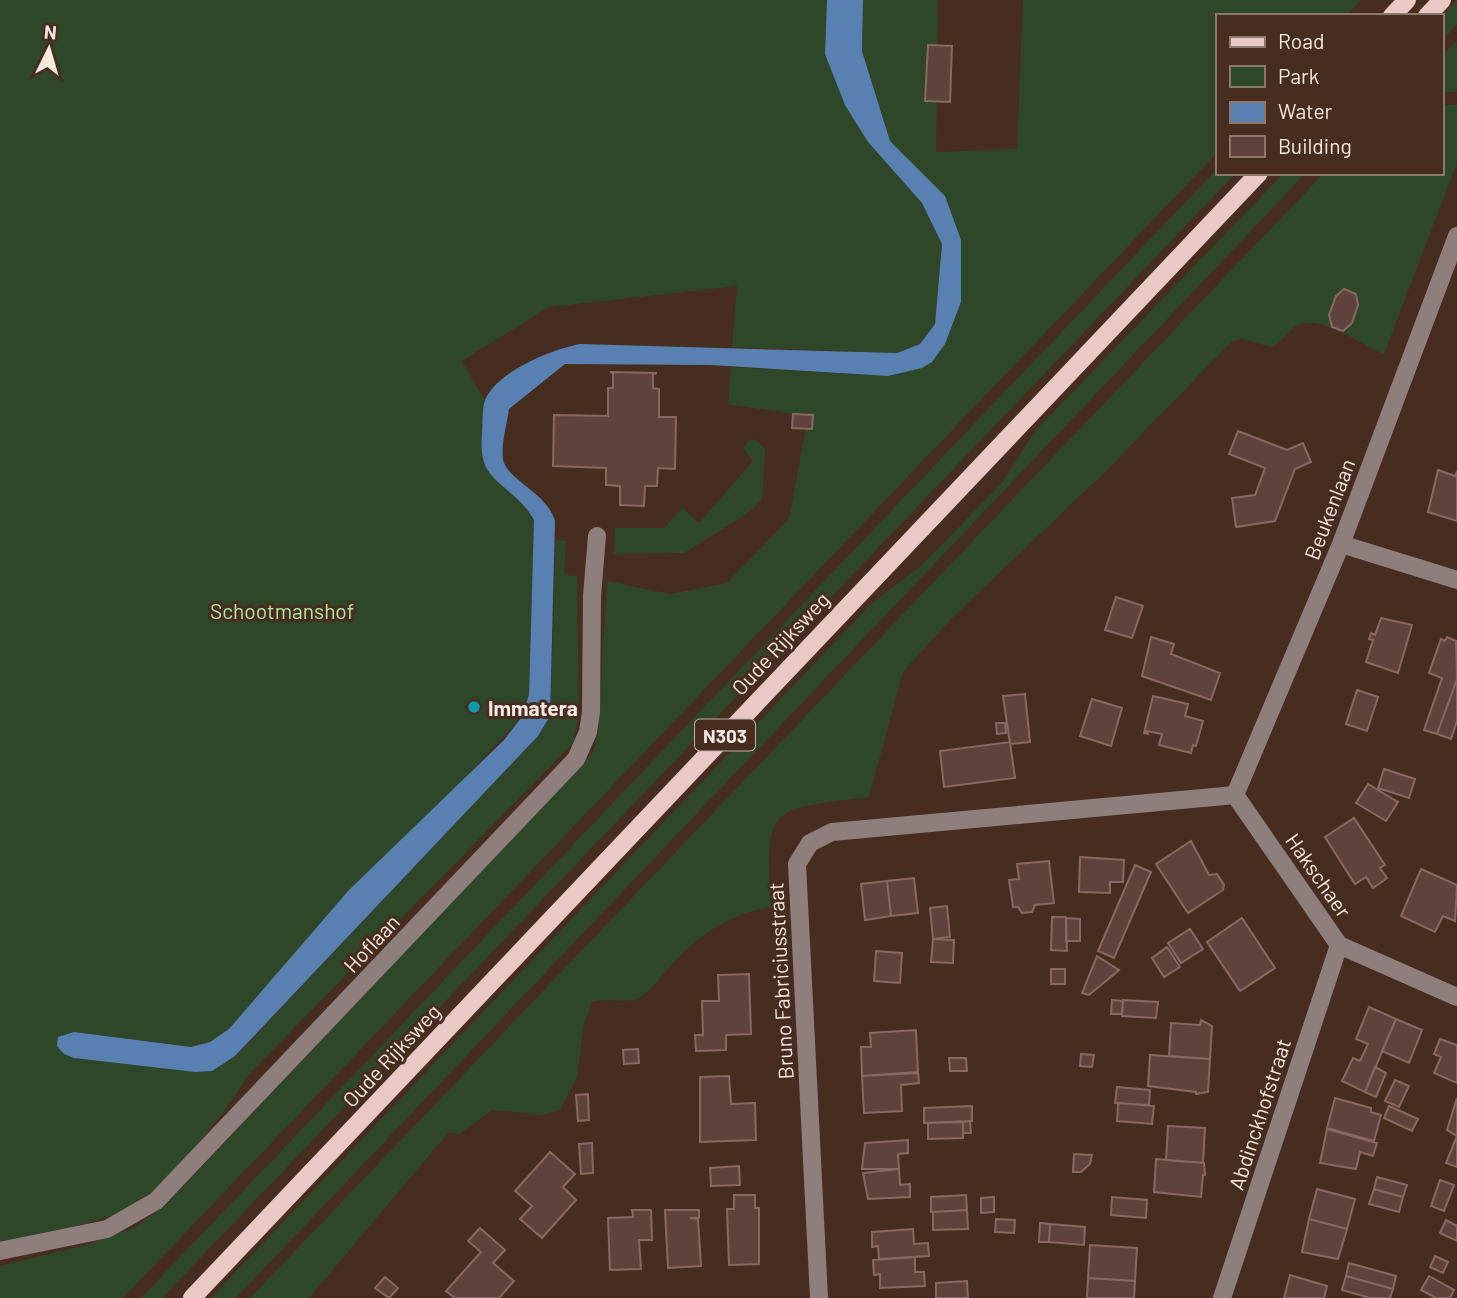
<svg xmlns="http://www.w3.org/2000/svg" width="1457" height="1298" viewBox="0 0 1457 1298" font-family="Barlow,sans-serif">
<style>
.green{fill:#2f4729}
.water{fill:#5880b1}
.building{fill:#60423d;stroke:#886862;stroke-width:2}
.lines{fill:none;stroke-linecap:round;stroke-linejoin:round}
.minor{stroke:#8e7f7d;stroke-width:18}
.major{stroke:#e9c9c6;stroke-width:18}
.culture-dot{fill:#0f9aa8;stroke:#462d20;stroke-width:2.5}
.labels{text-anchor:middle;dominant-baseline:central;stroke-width:6;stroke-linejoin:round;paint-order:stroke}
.shield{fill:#462d20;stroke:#c3b0a6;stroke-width:2}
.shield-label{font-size:19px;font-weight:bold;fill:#f9e8e0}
.street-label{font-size:21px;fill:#f9e8e0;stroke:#462d20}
.park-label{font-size:21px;fill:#afeba0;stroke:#462d20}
.poi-label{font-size:21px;font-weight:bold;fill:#f9e8e0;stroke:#462d20;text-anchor:start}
</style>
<rect width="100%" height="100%" fill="#462d20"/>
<path class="green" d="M0,0h827l-2,54 43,88 54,61 20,41 -7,80 -15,20 -23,9 -165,-6 5,-61 -188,21 -87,54 23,40 -4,36 32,54 21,29 -5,175 -8,23 -292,311 -19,13 -19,5 -117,-15v26l121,14 41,-16 302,-320 12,-20 6,-176 10,1 -2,34 13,1 2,134 -5,32 -324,331c-25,39 -84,118 -126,137 -38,17 -83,23 -124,33z
M863,0h75l-2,152 81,-3 6,-149h338l-15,16h-129v137l-1094,1145h-123v-32l86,-21 47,-17 32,-22 418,-443 10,-11 5,-19 9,-152 63,13 57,-11 62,-64 19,-103 -80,-12 3,-37 157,9 34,-8 10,-6 13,-18 16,-41v-63l-54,-83 -17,-16 -28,-91z
M1457,0v25l-16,16v-25z
M1457,41v51h-16v-36z
M1441,105h16v58l-73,191c-21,-8 -65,-42 -88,-28 -9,6 -15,17 -25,21l-29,-8 -11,3 -125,129 -155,148 -48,53 -34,125c-97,12 -105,6 -98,110 -39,6 -70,26 -97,55 -10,11 -21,27 -34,35 -13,8 -33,0 -48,5l-8,22 -7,53 -17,33 -17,5 -51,-5 -33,24 -11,-1 -139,165h-59l1074,-1125h117z
M1217,169v4h19l-1074,1125h-21z
M1284,173h22l-1070,1125h-25l661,-695 50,-38 79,-81 35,-54z
M755,439l10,10 -3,51 -18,16 -60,37 -70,1 1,-26h49l19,-20 16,15 54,-62 -10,-13 5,-7z"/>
<path class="water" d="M827,0h36l-1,51 28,90 55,55 16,44v62l-16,42 -13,18 -10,6 -34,8 -178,-11 -145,-1 -56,45c-2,15 -8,35 -6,50 3,21 43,32 52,62l-5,195 -12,20 -303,320 -23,15 -17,1 -121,-14 -10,-4 -7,-8 1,-9 16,-5 117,15 19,-5 19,-13 120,-139 155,-150 17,-22 8,-23 5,-175c-14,-25 -36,-33 -47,-51 -6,-11 -6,-25 -5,-37 1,-10 0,-23 3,-32 12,-29 68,-51 95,-56l317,9 23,-9 15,-20 7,-80 -20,-41 -54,-61 -23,-37 -20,-51z"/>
<path class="building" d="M928,45l24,1 -2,56 -25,-1z
M1344,289l12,5 2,11 -6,18 -9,8 -11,-4 -3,-12 7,-19z
M610,372l47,1 -4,1v14l6,1v28h17l-1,52 -17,-1 -1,18h-12l-1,20 -24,-1v-19l-14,-1v-17l-53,-2 1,-51 54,1v-28h5v-15z
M793,414l20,1 -1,14 -20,-1z
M1238,431l49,19 16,-7 8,19 -16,7 -20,52 -39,6 -4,-29 23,-3 10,-27 -36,-14z
M1438,470l17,6 2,-5v50l-29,-9z
M1116,597l27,9 -11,32 -27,-8z
M1381,618l31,7 -14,48 -32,-11 7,-22 -4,-1 2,-6 4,2z
M1151,637l23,7 -3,10 49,19 -9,27 -69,-24z
M1447,637l9,4 1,38 -20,55 -13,-4 18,-52 -13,-5 12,-34 4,2z
M1457,679v42l-6,18 -14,-5z
M1357,690l21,7 -11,34 -21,-7z
M1025,694l5,48 -20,2 -7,-48z
M1153,696l35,8 -3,12 18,5 -7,25 -3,-1 -2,8 -32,-8 3,-11 -16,-3 2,3 -4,-1z
M1092,699l30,9 -11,38 -31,-10z
M996,723h9l1,10 -9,1z
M1010,742l5,36 -71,9 -4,-36z
M1384,769l31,10 -6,19 -31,-10z
M1368,784l30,18 -12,19 -30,-18z
M1354,818l31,47 -5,3 7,10 -14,10 -7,-11 -11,7 -30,-47z
M1191,841l18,34 8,-1 7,11 -1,5 -35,23 -32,-49z
M1080,857l44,3 -1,22h-13v11l-31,-1z
M1049,861l5,42 -19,2 -3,7 -10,1 -4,-6h-5l-4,-27 10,-1 -2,-15z
M1135,865l16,7 -37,86 -16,-7z
M1421,869l36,16 -2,36 -12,-5 -8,16 -34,-16z
M914,878l4,35 -27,3 -4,-35z
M887,881l4,35 -26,4 -4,-36z
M947,906l3,31 -17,2 -3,-31z
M1052,917h14l1,34 -16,-1z
M1066,918l14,1v22h-14z
M1242,918l33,50 -35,23 -33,-49z
M1190,929l13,20 -22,14 -13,-20z
M933,939l21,1 -1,23 -22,-1z
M1167,947l13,20 -16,10 -12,-19z
M876,951l26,2 -2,30 -26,-2z
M1097,956l22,14 -30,25 -7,-2z
M1051,969h14v15h-14z
M749,974l2,60 -25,1v15l-30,1 -1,-16h8l-1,-34h17l-1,-26z
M1112,1000l11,1 -1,13h-11z
M1123,1000l35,2 -2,16 -34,-2z
M1369,1007l27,12 -31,73 -23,-11 11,-23 7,3 8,-17 -12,-5z
M1396,1019l26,11 -13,33 -27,-12z
M1201,1020l11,6 -2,33 -41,-3 2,-33 29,2z
M916,1030l2,43 -56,3 -1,-29h10l-1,-14z
M1440,1039l17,6v38l-23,-10 7,-16 -7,-3z
M638,1049l1,14 -15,1 -1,-14z
M1081,1054l13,1 -2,12 -12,-1z
M1150,1055l60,4 -2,33 -12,2v-2l-48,-6z
M949,1058h17l1,13h-17z
M1375,1067l11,6 -10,24 -11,-5z
M918,1072l1,11 -18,2 1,26 -38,2 -2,-37z
M729,1076l2,28 24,-1 1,37 -56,2v-65z
M1395,1080l14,6 -10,21 -14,-6z
M1117,1087l33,3 -1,15 -34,-2z
M588,1094l1,26 -11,1 -2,-26z
M1335,1098l36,10v4l10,3 -7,26 -47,-13z
M1457,1098v38l-10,-6z
M1118,1103l36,3 -2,18 -35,-3z
M972,1106v15l-48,2v-15z
M1389,1106l29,13 -6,12 -28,-13z
M970,1121l1,12h-8v-11z
M963,1122v16l-35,1v-16h-4z
M1168,1126l37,2 -2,35 -37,-3z
M1327,1129l50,14 -4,13 -13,-4 -4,17 -36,-6z
M1457,1136v31l-11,-4z
M908,1140v13l-10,1 1,15h-37l3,-26z
M592,1143l1,30 -12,1 -2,-30z
M550,1152l25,22 -12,13 13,13 -34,38 -22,-19 12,-13 -17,-15z
M1074,1154l18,1 -2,9 -9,8h-8z
M1156,1159l48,4 1,12h-2l-2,22 -47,-5z
M739,1166l1,19 -29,1 -1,-18z
M899,1169l1,16 10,-1v13l-42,2 -5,-26z
M1377,1177l30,8 -4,12 -29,-8z
M1440,1180l14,5 -10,26 -13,-5z
M1317,1189l38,10 -8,30 -38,-10z
M1374,1189l29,8 -4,15 -30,-8z
M734,1195h21v13h4v56l-30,1 -2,-56h7z
M966,1195l1,15 -36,2v-15z
M994,1197v15l-13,1v-15z
M1112,1197l35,3 -1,18 -35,-3z
M632,1210h19l1,30h-13l2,29 -31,1 -2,-52 25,-1z
M665,1210h34v8h-9l8,1 3,47 -33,2z
M967,1210l1,19 -35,1v-18z
M996,1219l19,1 -1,13 -19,-1z
M1309,1219l38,10 -9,30 -36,-7z
M1446,1220l11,6v15l-17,-8z
M1040,1223l10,1 -1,18h-10z
M1050,1224l35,3 -1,18 -35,-3z
M480,1228l25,22 -12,13 21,18 -15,17h-44l-9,-7 35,-39 -13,-11z
M913,1229l1,15 14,-1 1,13 -50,3 -1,-13 -6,1v-15z
M1090,1245l47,3 -2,33 -47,-3z
M1435,1256l13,6 -5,11 -13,-6z
M915,1257v15h9l1,14 -45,2v-14l-6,1 -1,-15z
M1349,1263l47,13 -3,13 -47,-13z
M1290,1275l37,11 -3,12h-40z
M1346,1276l47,13 -3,9h-20l-28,-8z
M1429,1276l25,14 -4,8h-14l-15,-8z
M385,1277l13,11 -9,10 -14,-10z
M1088,1278l47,3 -1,17h-47z
M967,1281l1,17h-32v-15z"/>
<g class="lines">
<path class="minor" d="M1341,544l116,36
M1235,795l106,-251 116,-308
M1235,795l104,150 118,52
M0,1251l107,-22 49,-28 420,-442 12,-27 3,-20 1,-116 5,-60
M819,1298l-22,-434 13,-21 22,-11 403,-37
M1222,1298l117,-353"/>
<path class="major" d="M1392,16l15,-16
M1427,16l15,-16
M192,1298l1067,-1125"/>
</g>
<circle class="culture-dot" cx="474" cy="707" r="7"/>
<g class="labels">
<rect class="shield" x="695" y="719.5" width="60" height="31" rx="5"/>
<g class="shield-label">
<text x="725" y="735">N303</text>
</g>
<g class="street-label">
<text transform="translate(1329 509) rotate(-69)">Beukenlaan</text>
<text transform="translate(780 643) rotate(-47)">Oude Rijksweg</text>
<text transform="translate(1319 875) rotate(55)">Hakschaer</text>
<text transform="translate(371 943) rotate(-47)">Hoflaan</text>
<text transform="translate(780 981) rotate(-93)">Bruno Fabriciusstraat</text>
<text transform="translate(391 1055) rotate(-47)">Oude Rijksweg</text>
<text transform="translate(1259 1114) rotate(-72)">Abdinckhofstraat</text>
</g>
<g class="park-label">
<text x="282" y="610">Schootmanshof</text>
</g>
<g class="poi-label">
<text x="488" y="707">Immatera</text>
</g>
</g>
<rect x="1216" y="14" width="228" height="161" fill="#462d20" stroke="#8e786d" stroke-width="2"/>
<rect x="1230" y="37" width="35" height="10" fill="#e9c9c6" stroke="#8e786d" stroke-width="2"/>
<text x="1278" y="49" font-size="21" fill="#f9e8e0">Road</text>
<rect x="1230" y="66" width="35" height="21" fill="#2f4729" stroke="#8e786d" stroke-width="2"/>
<text x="1278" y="84" font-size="21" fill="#f9e8e0">Park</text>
<rect x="1230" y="102" width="35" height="21" fill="#5880b1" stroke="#8e786d" stroke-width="2"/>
<text x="1278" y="119" font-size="21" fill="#f9e8e0">Water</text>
<rect x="1230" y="136" width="35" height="21" fill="#60423d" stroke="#8e786d" stroke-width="2"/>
<text x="1278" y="154" font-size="21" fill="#f9e8e0">Building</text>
<g transform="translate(49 49) rotate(5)" stroke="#462d20" stroke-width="5" paint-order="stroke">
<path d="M0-5L12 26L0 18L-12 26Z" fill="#f9e8e0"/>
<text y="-10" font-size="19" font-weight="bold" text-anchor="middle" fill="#f9e8e0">N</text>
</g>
</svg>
